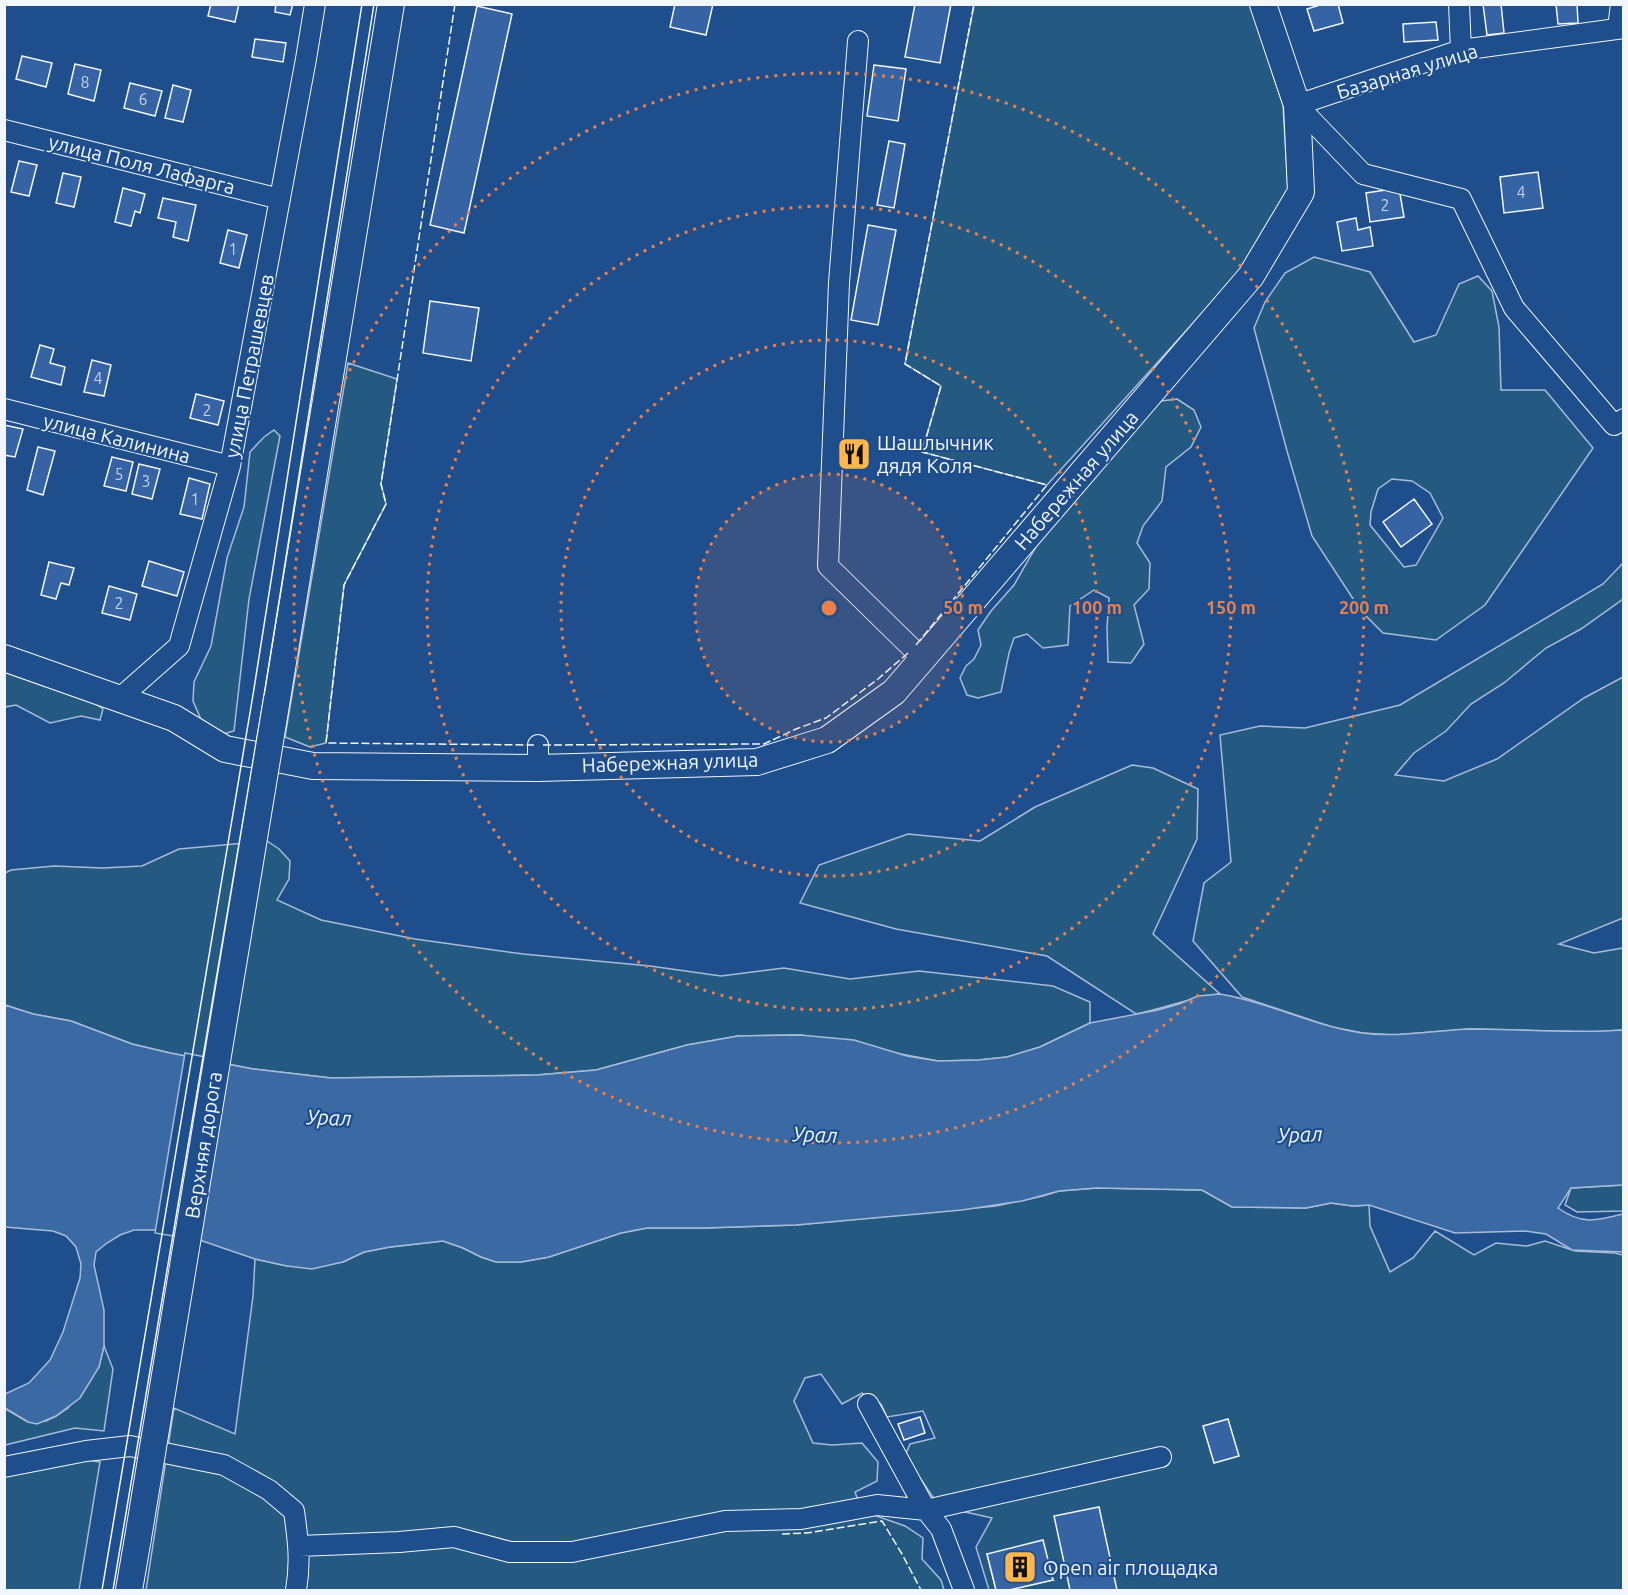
<svg xmlns="http://www.w3.org/2000/svg" width="1628" height="1595" viewBox="0 0 1628 1595" font-family="Ubuntu,sans-serif">
<style>
.green{fill:#245a82;stroke:#a8bbd7;stroke-width:1.5;fill-rule:evenodd}
.water{fill:#3b69a3;stroke:#a8bbd7;stroke-width:1.5}
.pier{fill:#1f4e8c;stroke:#a8bbd7;stroke-width:1.5}
.building{fill:#3563a3;stroke:#f2f6ff;stroke-width:1.5}
.lines{fill:none;stroke-linecap:round;stroke-linejoin:round}
.minor-casing{stroke:#f2f6ff;stroke-width:22}
.major-casing{stroke:#f2f6ff;stroke-width:28}
.minor{stroke:#1f4e8c;stroke-width:20}
.major{stroke:#1f4e8c;stroke-width:26}
.tram{stroke:#f2f6ff;stroke-width:1.5}
.major-bridge-casing{stroke:#f2f6ff;stroke-width:28;stroke-linecap:butt}
.major-bridge{stroke:#1f4e8c;stroke-width:26}
.fence{stroke:#f2f6ff;stroke-width:1.5;stroke-dasharray:8 3;stroke-linecap:butt}
.ring{fill:none;stroke:#ea8049;stroke-width:3;stroke-dasharray:3 6}
.labels{text-anchor:middle;dominant-baseline:central;stroke-width:4.5;stroke-linejoin:round;paint-order:stroke}
.number-label{font-size:16px;fill:#c3d1e8}
.street-label{font-size:20px;fill:#f2f6ff;stroke:#1f4e8c}
.poi-label{font-size:20px;fill:#f2f6ff;stroke:#1f4e8c;text-anchor:start}
.water-label{font-size:21px;font-style:italic;fill:#f2f6ff;stroke:#1f4e8c}
.centre{fill:#ea8049;stroke:#1f4e8c;stroke-width:3}
.ring-label{font-size:18px;text-anchor:middle;font-weight:bold;fill:#ea8049;stroke:#1f4e8c;stroke-width:4.5;stroke-linejoin:round;paint-order:stroke}
</style>
<rect width="100%" height="100%" fill="#1f4e8c"/>
<path class="green" d="M974,5h276l33,100 5,86 -49,81 -192,213 -125,-33 19,-66 -36,-22z
M1314,257l56,15 44,70 22,-7 23,-51 19,-8 14,15 7,36 2,63h44l48,58 -108,157 -49,35 -53,-7 -22,-22 -49,-75 -25,-85 -33,-123 11,-26 20,-29zM1392,479l20,2 18,12 13,25 -27,47 -12,2 -34,-42 1,-13 7,-23z
M348,363l49,16 -16,105 5,20 -42,81 -18,158 -16,4 -25,-10z
M1177,399l17,11 7,17 -10,20 -25,20 -4,34 -19,25 -6,17 13,20 -1,26 -15,16 10,39 -13,19 -23,-1 -1,-34 2,-30 -15,-8 -24,16 -2,39 -25,3 -16,-14 -13,4 -5,15 -8,39 -23,6 -11,-3 -7,-17 6,-12 8,-7 7,-14 -3,-15 13,-19 23,-26 23,-40 105,-129 19,-15z
M274,430l6,6 -31,163 -15,132 -11,3 -20,-10 -10,-23 1,-19 17,-36 16,-88 17,-51 6,-55 14,-15z
M1623,563v36l-42,30 -35,19 -42,35 -33,21 -25,27 -32,22 -19,22 49,6 53,-22 87,-61 39,-21v241l-64,26 35,9 29,-5v82l-29,2 -124,-3 -76,6 -31,-2 -31,-6 -90,-30 -49,-56 11,-58 27,-21 -11,-127 40,-9 45,2 95,-23 203,-121z
M5,672l80,24 18,13 -3,11 -19,-4 -31,7 -34,-18 -11,2z
M1132,765l21,3 45,21 -1,50 -44,95 67,60c-28,3 -55,14 -84,20l-89,-58 -151,-27 -96,-26 19,-38 89,-31 72,7 55,-34z
M267,841l12,8 11,12 -1,18 -12,21 44,20 94,19 108,15 127,12 71,10 63,-8 66,11 69,-8 134,15 37,16v21l-50,24 -33,10 -28,3 -41,1 -138,-26 -62,1 -51,9 -91,25 -59,5 -206,3 -78,-9 -83,-16 -38,-9 -61,-23 -38,-7 -28,-9v-132l6,-3 43,-4 49,2 39,-2 37,-17z
M1623,1185v26l-46,1 -12,-7 6,-17z
M1096,1188l106,2 30,17 74,1 25,-5 22,3 16,-1 1,21 20,46 23,-14 22,-27 39,24 22,-12 31,3 18,-5 30,10 40,2 8,2v335h-614l44,-10 -66,-26 9,36h-7l-13,-43 16,-29 -53,-12 -34,-50 5,-12 25,-6 -12,-27 -36,6 -6,-13 -19,-11 -20,11 -21,-30 -16,4 -11,23 19,42 19,2 30,-2 16,19 -1,19 -22,11 7,19 43,15 18,12 -1,21 19,21 3,10h-798l28,-182 61,26 18,-138 2,-37 32,7 56,-4 21,-10 26,-5 53,-6 20,7 18,9 15,5h25l28,-5 72,-24 26,-5h58l91,-3 200,-19 47,-10 16,-5z
M104,1346l9,23 -9,62 -29,-3 -70,17 -1,-37 24,14 18,-1 10,-5 12,-8 31,-41z
M74,1458l26,4 -21,128h-74l-1,-117z"/>
<path class="water" d="M1220,994c49,8 93,32 142,39 36,5 73,-3 110,-4 51,0 101,5 151,1v155l-52,3 -13,20c24,17 38,13 65,6v38l-51,-2 -26,-16 -21,-3 -70,2 -86,-28 -16,1 -22,-3 -25,5 -74,-1 -30,-17 -106,-2 -37,3 -37,10 -60,9 -166,15 -91,3h-58l-26,5 -72,24 -28,5h-25l-15,-5 -18,-9 -20,-7 -53,6 -26,5 -21,10 -31,7 -25,-3 -32,-7 -70,-24 -30,-5h-21l-14,5 -13,8 -11,9 -2,13 10,45v36l-5,21 -19,31 -24,18 -19,8 -9,-2 -23,-14v-14l24,-11 21,-23 13,-28 17,-54 1,-14 -5,-17 -10,-11 -13,-5 -48,-4v-222l28,9 38,7 61,23 38,9 83,16 78,9 206,-3 59,-5 91,-25 51,-9 62,-1 54,5 53,16 31,5 41,-1 28,-3 33,-10 50,-24 68,-13 21,-6 19,-8z"/>
<path class="pier" d="M185,1053l41,8 -41,177 -30,-5z"/>
<path class="building" d="M211,4h28l-4,18 -27,-6z
M276,4h17l-3,11 -15,-3z
M675,4h38l-7,31 -36,-8z
M915,4h36l-11,59 -35,-6z
M1323,4h15l5,19 -29,8 -7,-22z
M1483,4h18l3,29 -17,2z
M1556,4h21l1,19 -20,1z
M477,6l35,8 -48,219 -34,-8z
M1436,22l2,18 -34,2 -1,-18z
M255,39l31,4 -3,19 -31,-5z
M22,56l30,7 -6,24 -30,-8z
M75,64l26,6 -7,31 -26,-7z
M874,65l32,4 -8,52 -31,-5z
M130,83l32,8 -7,25 -31,-8z
M173,85l18,5 -8,32 -18,-4z
M889,141l16,3 -11,64 -17,-3z
M19,161l18,4 -8,31 -18,-4z
M1538,172l5,36 -39,5 -4,-36z
M63,173l18,4 -7,30 -18,-4z
M123,188l22,6 -5,19 -5,-2 -4,15 -16,-4z
M1399,188l5,29 -34,5 -4,-29z
M163,198l33,7 -8,36 -15,-4 3,-15 -18,-4z
M1356,218l2,12 12,-3 3,19 -31,5 -5,-29z
M868,225l28,5 -18,95 -27,-5z
M228,230l19,5 -8,33 -19,-5z
M430,301l49,7 -8,53 -48,-8z
M40,345l14,4 -4,14 15,4 -4,18 -30,-8z
M92,360l19,5 -7,31 -20,-4z
M196,394l28,7 -6,24 -28,-7z
M4,425l19,4 -8,28 -11,-2z
M38,447l17,4 -12,44 -16,-5z
M112,457l21,5 -7,29 -22,-5z
M139,464l21,5 -8,30 -20,-5z
M189,478l21,6 -8,35 -22,-5z
M1414,499l18,25 -31,23 -18,-25z
M149,561l35,11 -7,24 -35,-10z
M49,562l25,6 -5,17 -8,-2 -5,16 -15,-4z
M109,586l28,8 -7,26 -28,-7z
M920,1417l5,16 -21,7 -6,-16z
M1228,1419l11,37 -25,7 -11,-37z
M1099,1507l18,83h-47l-16,-74z
M1043,1540l10,40 -44,10h-13l-9,-36z"/>
<g class="lines">
<defs>
<path id="minor" d="M1459,4l2,46
M1618,28l3,-24
M1624,28l-163,22 -164,55 66,69 98,25 53,109 100,117 10,-6
M858,41l-19,242 -11,283 95,93
M4,130l276,69
M4,409l226,57
M120,698l59,-52 51,-180 76,-407 9,-55
M538,768v-23
M868,1404l58,106 15,19 23,61
M4,1467l82,-16 44,-5 94,19 45,25 25,21c4,29 7,50 2,79
M299,1546l100,-4 55,-5 56,15h62l153,-31 76,-2 76,-14 49,5 235,-53"/>
<path id="major" d="M4,658l170,60 51,31 88,17 225,2 219,-6 70,-22 67,-48 357,-416 50,-84 -4,-87 -34,-101
M277,699l114,-695
M129,1590l9,-52"/>
</defs>
<use href="#minor" class="minor-casing"/>
<use href="#major" class="major-casing"/>
<use href="#minor" class="minor"/>
<use href="#major" class="major"/>
<path class="tram" d="M102,1590l151,-895 109,-691
M113,1590l151,-894 110,-692"/>
<defs>
<path id="major-bridge" d="M138,1538l139,-839"/>
</defs>
<use href="#major-bridge" class="major-bridge-casing"/>
<use href="#major-bridge" class="major-bridge"/>
<path class="fence" d="M455,4l-74,480 5,20 -42,81 -18,158 208,2
M916,645l131,-160 -125,-33 19,-66 -36,-22 69,-360
M543,745l221,-1 32,-15 30,-11 52,-39 30,-26
M782,1534l25,-1 75,-12 20,33 19,36"/>
</g>
<circle cx="829" cy="608" r="134" fill="#ea8049" fill-opacity=".12"/>
<g class="ring">
<circle cx="829" cy="608" r="134"/>
<circle cx="829" cy="608" r="268"/>
<circle cx="829" cy="608" r="402"/>
<circle cx="829" cy="608" r="535"/>
</g>
<defs>
<symbol id="restaurant-square" viewBox="-11 -11 22 22"><rect x="-9" y="-9" width="18" height="18" rx="4" fill="#ffb74d" stroke="#1f4e8c"/><path d="M-5-6h1v4h1v-4h1v4h1v-4h1v5L-1.5 .5V6h-2V.5L-5-1ZM5-6V6H3V1.5H1.5Q1.5-4 5-6Z" fill="#111"/></symbol>
<symbol id="building-square" viewBox="-11 -11 22 22"><rect x="-9" y="-9" width="18" height="18" rx="4" fill="#ffb74d" stroke="#1f4e8c"/><path d="M-4-6H4V6H1V3H-1V6H-4ZM-2.5-4.3h1.7v1.8h-1.7ZM.8-4.3h1.7v1.8H.8ZM-2.5-1h1.7V.8h-1.7ZM.8-1h1.7V.8H.8Z" fill="#111"/></symbol>
</defs>
<g fill-rule="evenodd">
<use href="#restaurant-square" x="835" y="435" width="38" height="38"/>
<use href="#building-square" x="1001" y="1548" width="38" height="38"/>
</g>
<g class="labels">
<g class="number-label">
<text x="85" y="82">8</text>
<text x="143" y="99">6</text>
<text x="1521" y="192">4</text>
<text x="1385" y="205">2</text>
<text x="233" y="249">1</text>
<text x="98" y="378">4</text>
<text x="207" y="410">2</text>
<text x="119" y="474">5</text>
<text x="146" y="481">3</text>
<text x="195" y="499">1</text>
<text x="119" y="603">2</text>
</g>
<g class="street-label">
<text transform="translate(1407 71) rotate(-17)">Базарная улица</text>
<text transform="translate(142 164) rotate(14)">улица Поля Лафарга</text>
<text transform="translate(249 366) rotate(-79)">улица Петрашевцев</text>
<text transform="translate(117 438) rotate(14)">улица Калинина</text>
<text transform="translate(1076 480) rotate(-49)">Набережная улица</text>
<text transform="translate(670 762) rotate(-2)">Набережная улица</text>
<text transform="translate(203 1145) rotate(-81)">Верхняя дорога</text>
</g>
<g class="poi-label">
<text x="877" y="442">Шашлычник<tspan x="877" dy="23">дядя Коля</tspan></text>
<text x="1043" y="1567">Open air площадка</text>
</g>
<g class="water-label">
<text transform="translate(329 1117) rotate(2)">Урал</text>
<text transform="translate(815 1134) rotate(2)">Урал</text>
<text transform="translate(1300 1134) rotate(-2)">Урал</text>
</g>
</g>
<circle cx="829" cy="608" r="9" class="centre"/>
<g class="ring-label">
<text x="963" y="614">50 m</text>
<text x="1097" y="614">100 m</text>
<text x="1231" y="614">150 m</text>
<text x="1364" y="614">200 m</text>
</g>
<rect width="1628" height="1595" fill="none" stroke="#f2f6ff" stroke-width="12"/>
</svg>
